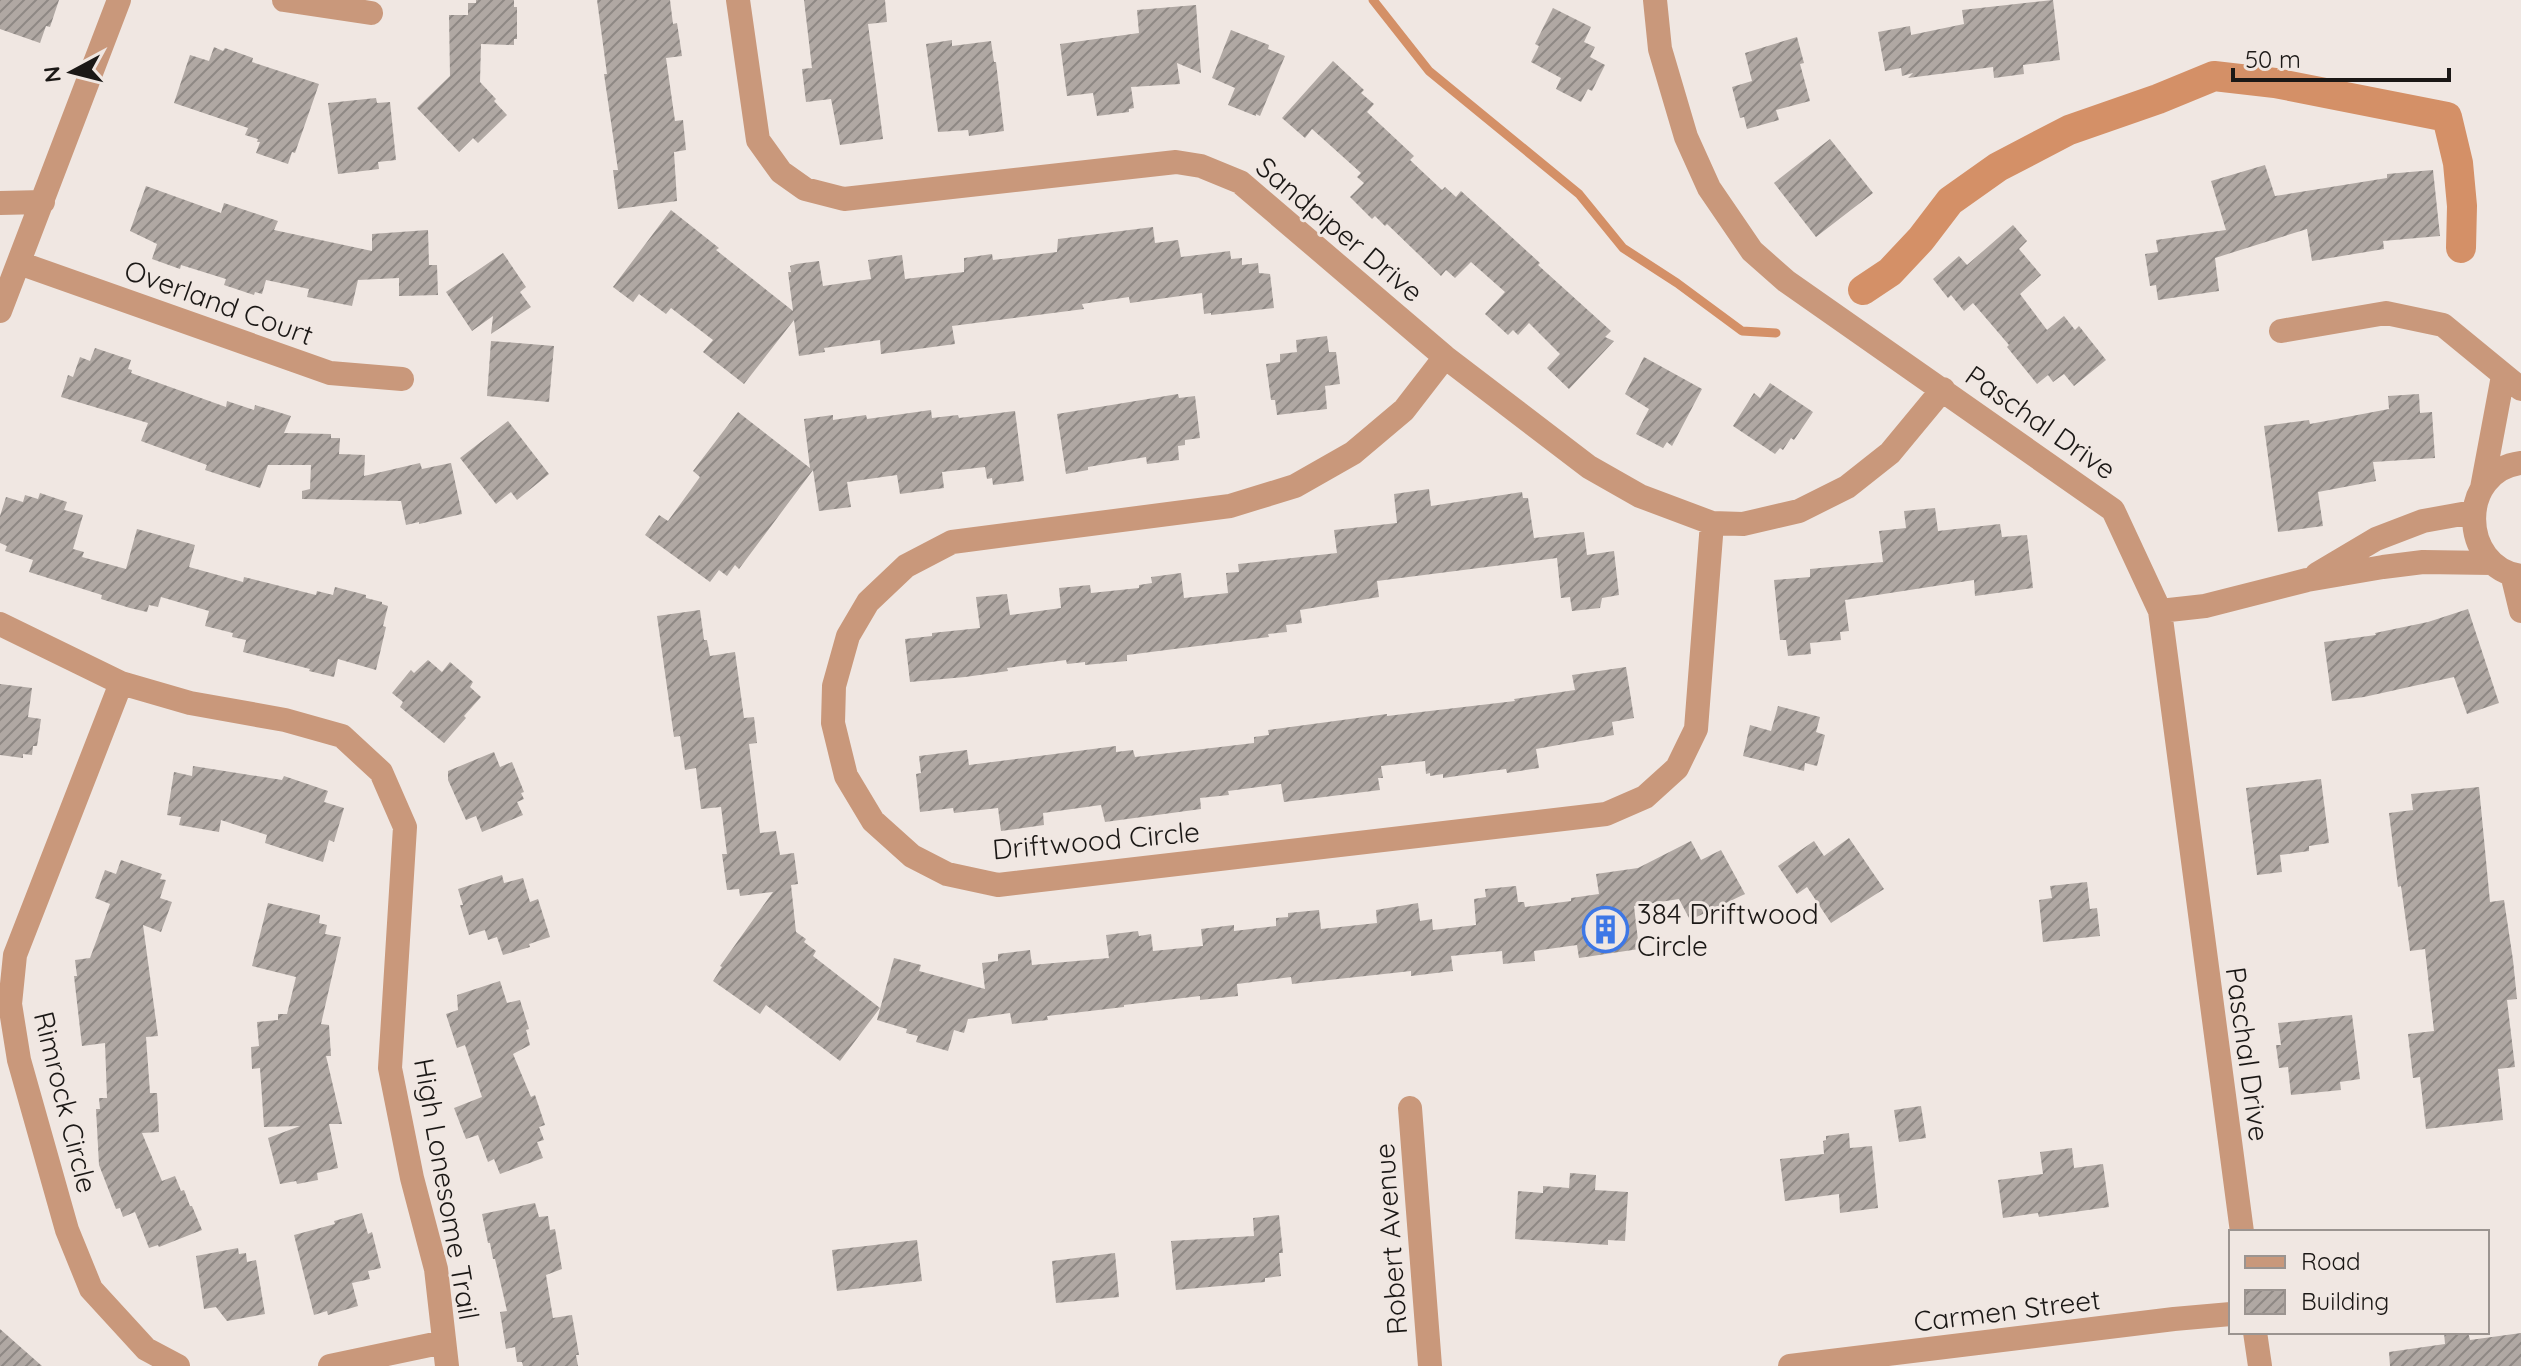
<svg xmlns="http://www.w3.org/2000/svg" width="2521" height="1366" viewBox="0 0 2521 1366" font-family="Quicksand,sans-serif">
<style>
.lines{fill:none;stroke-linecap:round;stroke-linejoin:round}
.stream{stroke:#d49067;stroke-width:9}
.canal{stroke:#d49067;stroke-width:30}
.building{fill:url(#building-hatch)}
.street{stroke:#c9987b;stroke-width:24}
.labels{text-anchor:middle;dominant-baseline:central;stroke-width:6;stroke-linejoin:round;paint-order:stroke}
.street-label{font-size:28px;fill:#1b1816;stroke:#f0e7e2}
.poi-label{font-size:28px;fill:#1b1816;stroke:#f0e7e2;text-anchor:start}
</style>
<defs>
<pattern id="building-hatch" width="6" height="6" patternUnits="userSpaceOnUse" patternTransform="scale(2)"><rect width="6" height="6" fill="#b0a8a3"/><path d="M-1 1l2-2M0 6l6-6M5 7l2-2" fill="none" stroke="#8e8884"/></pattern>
</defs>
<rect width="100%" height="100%" fill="#f0e7e2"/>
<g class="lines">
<path class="stream" d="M1373,0l56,71 150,123 44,54 54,35 65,48 34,2"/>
<path class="canal" d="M1863,290l27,-18 31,-33 29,-38 48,-34 71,-37 89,-31 56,-23 61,7 172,34 11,46 4,43 -1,42"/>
</g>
<path class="building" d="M0,0h59l-9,27 -4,-1 -6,17 -40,-14z
M476,0h38v7h3v32h-3v6l-33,-1 -1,38 16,17 -2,2 13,14 -29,28 -5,-5 -14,14 -42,-44 33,-32 -1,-61h19v-12h8z
M597,0h73l3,24 4,-1 5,33 -16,2 9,63 8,-1 3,30 -12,2 3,49 -59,8 -5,-39h5l-14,-96h3z
M804,0h81l2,22 -19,2 15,115 -43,6 -9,-46 -25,3 -4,-33 10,-1z
M2053,0l7,60 -37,5 1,9 -30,4 -1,-11 -85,11 5,-5 -11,3 -1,-8 -16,3 -7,-39 32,-6 1,9 53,-11 -2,-14z
M1196,5l5,68 -24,-10 3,21 -49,3 3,21 -5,1v3l-32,4 -4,-23 -26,3 -7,-52 79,-11 -2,-23z
M1553,8l38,19 -7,15 11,5 -5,10 15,8 -13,26 -4,-2 -7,13 -25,-13 5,-11 -30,-16 8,-16 -4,-2z
M1231,30l38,15 -1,4 17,7 -25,60 -4,-2v2l-28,-11 7,-17 -23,-10z
M1797,37l7,26 -4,1 10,37 -34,9 3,10 -32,9 -3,-12 -4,1 -8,-31 20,-6 -7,-28z
M952,40v6l39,-5 3,21h2l8,69 -35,5 -1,-6 -30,2 -12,-88z
M214,47l9,4 2,-3 28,10 -1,4 67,22 -24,69 -3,-1 -4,12 -32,-11 4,-11h-3l1,-3 -13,-4 3,-7 -74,-25 16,-48 19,6z
M1333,61l31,29 -3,3 13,11 -7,8 47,44 -4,4 32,30 3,-3 11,10 5,-6 79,72 -2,2 73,66 -6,6 9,4 -45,48 -22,-21 13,-14 -31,-31 -11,12 -5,-5 -5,5 -23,-21 20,-22 -34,-30 -16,16 -9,-8 -5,6 -54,-52 -2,2 -10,-10 -3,3 -22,-22 14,-14 -7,-6 4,-4 -49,-44 -7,9 -23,-20z
M376,98l1,5 13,-1 6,58 -18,2 1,7 -41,5 -10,-71z
M1830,139l43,54 -57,44 -42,-54z
M2265,165l10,31 112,-18v-4l46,-4 7,66 -57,5 1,8 -72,12 -5,-32 -92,29 4,33 -61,9 -2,-15 -6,1 -5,-32 13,-2 -2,-12 70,-10 -15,-49z
M146,186l75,27 3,-10 54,18 -4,9 98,21v-17l56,-4 1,35h8l1,30 -39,1v-18l-41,2 -6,26 -45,-9 2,-8 -43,-9 -4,14 -7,-2 -1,3 -30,-10 2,-6 -45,-14 -1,4 -28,-10 5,-15 -27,-13z
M671,210l48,38 -3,2 77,61 -5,-39h3l-1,-6 6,-2 23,-3 4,25 48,-7 -3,-19 34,-5 3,24 59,-7v-14l28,-4 1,6 64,-8 1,-13 95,-12 2,16 23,-3 3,17 49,-6 1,8 11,-1v7l16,-2 1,10 11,1 4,34 -63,7v-2l-7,1 -2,-21 -72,10 -1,-6 -47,7 2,5 -132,17 3,18 -74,10 -1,-14 -56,8 1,4 -26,4 -5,-36 -50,64 -41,-32 10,-12 -42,-32 -5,6 -27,-20 -6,8 -20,-15z
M2013,225l14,16 -8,8 22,26 -21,19 27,36 17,-14 11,14 4,-4 27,34 -32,26 -10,-12 -11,8 -5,-7 -11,9 -30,-37 2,-2 -36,-42 -9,8 -13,-16 -3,3 -15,-19 26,-23 8,9z
M503,253l23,34 -6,5 11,15 -40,27 2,-18 -21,15 -26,-39z
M1327,336l2,16h7l4,32 -15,2 2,23 -50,6 -2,-15h-4l-5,-36 14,-2v-8l17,-2 -1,-12z
M491,341l63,5 -5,56 -62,-6z
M95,348l36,12 -3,9 4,1 -1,3 95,34 1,-6 27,9 1,-5 36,11 -7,17 47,1v4h9l-1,16 26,1 -1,21 56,-13 2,6 29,-6 11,51 -43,10v-2l-13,3 -5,-24 -99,-2v-8l8,-2 1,-24h-43l-8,23 -55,-18 2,-5 -66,-24 7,-18 -87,-26 7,-22 5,2 7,-20 10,4z
M1644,357l58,32 -30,57 -5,-4 -4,6 -27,-14 13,-25 -24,-15z
M1770,383l43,29 -19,28 -3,-2 -8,12 -3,-2 -5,6 -42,-28 21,-33 6,5z
M1178,394l1,4 16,-2 5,42 -15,2v5l-7,1 1,14 -32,4 -1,-7 -58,10v3l-22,4 -9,-60z
M2419,394l1,19 12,-1 3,46 -62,4 3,19 -58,11 5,34 -45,6 -14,-106 45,-6 1,4 79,-15 -1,-13z
M931,410l1,8 26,-3 1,3 56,-7 9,70 -31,4 -1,-7 -5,1 -2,-12 -43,5 2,16 -44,6 -3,-19 -50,7 4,25 -32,4 -6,-41 -74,99 -4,-4 -8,11 -8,-6 -9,12 -65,-47 14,-20 9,6 32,-44 -7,-6 45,-59 72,56 -6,-49 29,-4v5l33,-5 1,4z
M508,421l41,53 -32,26 -6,-8 -15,12 -36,-46z
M1429,489l2,17 91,-14 1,6h5l6,40 50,-6 3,23 27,-4 5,44 -17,3 -2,10 -28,3 -2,-14 -9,1 -4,-40 -180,23 2,16 -79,13 2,13 -16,2 1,7 -19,2 1,3 -142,18v6l-42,4v-3l-18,2 -1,-4 -59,8 1,3 -43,6 -55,5 -5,-43 27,-3v-3l48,-5 -4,-31 31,-3 3,21 51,-7 -2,-20 31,-3 1,8 48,-5v-3l13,-2 -1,-6 30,-4 3,25 44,-5 -2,-20 13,-1 -1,-8 99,-11 -3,-23 63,-7 -3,-29z
M40,493l27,9 -3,8 19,5 -10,34 11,3 -2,5 44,12 11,-40 58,16 -6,22 54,15 1,-5 72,18 1,-4 16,4 2,-8 31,8v3l16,4v2l6,2 -5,20 3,1 -10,43 -38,-11 -4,18 -25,-6 1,-2 -67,-17 3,-12 -14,-3 1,-4 -28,-7 4,-15 -48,-14 -3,10 -9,-2 -2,7 -17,-4 -29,-9 1,-4 -73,-23 4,-12 -28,-9 2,-5 -7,-3v-27l6,-19 17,5 2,-7 13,4z
M1935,508l3,23 62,-7 2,13 25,-2 6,53 -58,8 -1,-16 -129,20 4,31 -9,1 1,8 -31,3 1,11 -23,2 -2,-16h-6l-6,-60 36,-3v-8l73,-7 -4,-31 27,-3 -2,-17z
M2468,609l31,94 -32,11 -13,-37 -90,20 -32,4 -8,-59 52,-7 -1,-2 53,-11z
M700,610l4,30h3l3,16 25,-4 9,66 10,-1 3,26 -8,1 11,89 16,-2 4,24 14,-2 4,31 -7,1 5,47 10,7 -2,3 12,9 -3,5 67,52 -40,53 -74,-56 -6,9 -47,-33 9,-14 -2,-1 53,-74 -33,4 -1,-7 -12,1 -5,-36h5l-6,-47 -20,2 -5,-41 -11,2 -5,-34 -6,1 -17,-121z
M428,660l14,12 8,-10 23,20 -3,5 11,10 -17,19 2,2 -22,25 -44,-36 3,-5 -11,-9 19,-23 3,3z
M1626,667l8,51 -22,4 2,13 -78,14 3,19 -32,5 -1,-4 -63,9v-4l-13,2v-3l-4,1 -1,-13 -44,5 2,12h-5l2,12 -96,12 -3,-18 -53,7 1,4 -29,3 1,11 -96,13 -4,-17 -58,8 1,12 -43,6 -3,-23 -44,5 -1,-5 -33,4 -4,-38 5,-1 -2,-17 48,-6 2,15 147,-19v6l17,-2 2,7 119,-14v-6l15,-2 -1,-5 119,-16v2l128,-15 -1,-2 61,-9 -3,-15z
M0,684l32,4 -4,29 13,2 -4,27h-4l-1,9 -9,-1v4l-23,-3z
M1778,706l42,11 -4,15 9,3 -8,31 -12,-3 -1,8 -61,-15 7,-31 21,6z
M494,752l6,15 12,-5 12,30 -3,1 3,6 -7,3 6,13 -41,17 -6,-16 -10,4 -18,-40v-9z
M193,766l89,14 2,-4 44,15 -4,11 20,6 -10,34 -5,-2 -6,22 -58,-19 2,-8 -46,-15 -2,12 -40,-7 2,-8 -14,-2 7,-43 18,4z
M2321,779l8,64 -20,3v5l-29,4 2,17 -25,3 -11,-87z
M2479,787l11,115 14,-2 9,60 4,39 -10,1 8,67 -17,2 5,51 -77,9 -6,-52 -7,1 -5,-44 26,-3 -9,-82 -15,2 -9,-65 -3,1 -9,-74 24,-3 -2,-16z
M1849,838l35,51 -53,34 -24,-36 -10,7 -19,-28 36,-25 10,15z
M1691,841l10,19 20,-10 24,44 -55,26 -11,-21 -45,7 5,43 -60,9 -2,-13 -43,6 1,10 -32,3 -1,-13 -51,5 2,15 -42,5v-5l-18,2 -101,11 -1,-7 -54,7 1,12 -38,4v-4l-76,9v2l-77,9 1,4 -36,4 -2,-11 -42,6 -4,14 -10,-3 -6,21 -32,-9 2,-6 -12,-3 1,-4 -30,-9 17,-62 27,7 -2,6 66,18 -3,-26 16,-2v-7l32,-4 2,15 77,-7 -3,-23 32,-4 1,5 12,-2 2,17 50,-5 -2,-17 33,-4v6l42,-5v-8l12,-1v-4l31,-3 2,19 56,-6 -1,-13 42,-7 2,18 12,-2 1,11 43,-5 -2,-26 12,-2 -1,-8 31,-3 2,16h6l1,5 46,-6v-3l28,-4 -3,-20 42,-6z
M121,860l41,14 -2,5 6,1 -6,18 12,4 -11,30 -18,-7 15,111 -12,1 4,56h7l2,39 -17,1 20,48 13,-5 6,15 3,-1 6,16h2l10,24 -43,17 -1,-2 -9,3 -14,-36 -12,5 -3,-9 -4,1 -17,-44 -3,-56h4l-1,-11h8l-2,-55 -23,3 -8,-70h3l-2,-16 15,-2 20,-54 -15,-6 10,-28 11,4z
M502,875l2,8 19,-5 7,24 8,-3 12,38 -21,7 1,3 -27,8 -6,-18 -9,3 -3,-10 -16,5 -9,-30h3l-5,-16z
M2087,882l3,27 7,-1 3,28 -57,6 -4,-42 13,-2 -2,-12z
M268,903l52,12 -1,8 8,2 -2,9 16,3 -20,87 8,1 2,31h-5l16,68h-13l9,44 -21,5 1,7 -21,4 -1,-3 -16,3 -12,-46 32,-12 -36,1 -4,-59 -8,1 -1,-22 8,-1 -2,-24 21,-2v-6h9l9,-37 -44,-11z
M500,981l7,22 13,-3 9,29 -3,1 4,15 -17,9 18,43 4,-2 10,30 -6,2 5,13 -7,2 6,16 -43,16 -6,-15 -6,3 -10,-27 -12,4 -12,-31 28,-11 -17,-52 -8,3 -11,-34 12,-4 -1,-15z
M2352,1015l8,64 -20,3 1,8 -50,5 -3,-28 -9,1 -3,-23h5l-3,-22z
M1921,1106l5,32 -27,4 -5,-32z
M1849,1133l1,15 22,-2 6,62 -38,5 -1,-19 -54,7 -5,-42 44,-5 -1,-13 3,-1v-4z
M2072,1148l2,20 29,-4 6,43 -70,10 -1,-4 -35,5 -5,-38 45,-6 -3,-22z
M1570,1173l26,2 -1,15 33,2 -3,49 -17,-1v5l-93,-6 3,-48 25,2v-7l26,2z
M535,1203l4,14 9,-1 2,14 5,-1 7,40 -16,6 7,43 19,-3 7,40h-3l2,11h-55l-1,-4h-5l-2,-15 -9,2 -6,-37 7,-1 -12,-52h-2l-3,-16h-2l-6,-29z
M362,1213l6,21 4,-2 9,36 -13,3 2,8 -18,4 6,23 -30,9 -1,-4 -13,4 -20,-80 41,-11 -1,-3z
M1279,1215l4,38h-4l2,23 -16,2v4l-89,8 -5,-49 83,-5 -1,-18z
M917,1240l5,41 -85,10 -5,-41z
M238,1248l1,6 7,-1 1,9 9,-2 9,54 -38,7 -11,-14 -12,2 -8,-53z
M1115,1253l4,44 -63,6 -4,-42z
M0,1329l42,37h-42z
M2444,1332h24l2,8 51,-7v33h-131l-1,-14 56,-8z"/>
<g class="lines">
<path class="street" d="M284,0l87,13
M738,0l20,140 23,32 24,17 39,10 332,-37 25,4 39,16 205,175 144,110 51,29 72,27 31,1 56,-13 48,-24 43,-34 53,-64
M1655,0l5,49 26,88 23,51 43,63 34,30 327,229 47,101 82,621
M0,203l43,-1
M19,263l311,110 72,6
M0,311l119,-311
M2281,331l105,-18 57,12 78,64
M1445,357l-41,53 -51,43 -58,33 -65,20 -278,36 -46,24 -38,36 -20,34 -14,50 -1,37 13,53 27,45 39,35 35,18 51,11 608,-71 39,-17 32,-29 19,-39 16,-206
M2521,463c-63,8 -62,104 0,113
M2482,488l21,-112
M2317,574l59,-35 47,-18 50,-9
M2512,574l9,37
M2160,611l45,-5 102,-26 76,-13 40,-5 69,1
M0,624l121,59 69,20 95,17 57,16 39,36 24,55 -15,241 22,110 24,91 11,97
M121,683l-106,272 -5,49 9,56 48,170 24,59 55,60 32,17
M1410,1108l20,258
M2255,1332l5,34
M330,1366l114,-24
M1790,1366l384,-47 57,-5"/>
</g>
<defs>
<symbol id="building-ring" viewBox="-11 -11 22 22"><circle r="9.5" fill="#f0e7e2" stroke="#3d77e6" stroke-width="1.5"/><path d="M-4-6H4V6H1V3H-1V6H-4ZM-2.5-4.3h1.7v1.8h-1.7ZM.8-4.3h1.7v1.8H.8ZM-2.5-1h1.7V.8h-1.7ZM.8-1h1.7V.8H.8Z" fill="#3d77e6"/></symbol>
</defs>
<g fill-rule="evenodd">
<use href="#building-ring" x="1580" y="904" width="51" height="51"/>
</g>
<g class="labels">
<g class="street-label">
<text transform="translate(1340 229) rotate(40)">Sandpiper Drive</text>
<text transform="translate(219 302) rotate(20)">Overland Court</text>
<text transform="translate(2041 422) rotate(35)">Paschal Drive</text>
<text transform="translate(1096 840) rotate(-5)">Driftwood Circle</text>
<text transform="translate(2248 1054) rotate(82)">Paschal Drive</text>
<text transform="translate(66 1102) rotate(76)">Rimrock Circle</text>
<text transform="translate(447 1189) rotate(80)">High Lonesome Trail</text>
<text transform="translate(1390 1239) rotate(-94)">Robert Avenue</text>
<text transform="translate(2007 1310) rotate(-7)">Carmen Street</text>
</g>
<g class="poi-label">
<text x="1637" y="913">384 Driftwood<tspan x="1637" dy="32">Circle</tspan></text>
</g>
</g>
<rect x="2229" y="1230" width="260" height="104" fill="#f0e7e2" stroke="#9b9490" stroke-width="2"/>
<rect x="2245" y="1256" width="40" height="12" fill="#c9987b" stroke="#9b9490" stroke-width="2"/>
<text x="2301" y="1270" font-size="24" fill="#1b1816">Road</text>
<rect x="2245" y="1290" width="40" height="24" fill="url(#building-hatch)" stroke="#9b9490" stroke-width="2"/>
<text x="2301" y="1310" font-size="24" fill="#1b1816">Building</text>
<g transform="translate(72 72) rotate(263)" stroke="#f0e7e2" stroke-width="6" paint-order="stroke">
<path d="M0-6L14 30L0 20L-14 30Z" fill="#1b1816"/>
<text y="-12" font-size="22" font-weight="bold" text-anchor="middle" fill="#1b1816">N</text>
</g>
<path d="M2233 68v12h216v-12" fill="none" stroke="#1b1816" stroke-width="4"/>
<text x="2245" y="68" font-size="24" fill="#1b1816" stroke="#f0e7e2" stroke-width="6" paint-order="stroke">50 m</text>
</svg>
